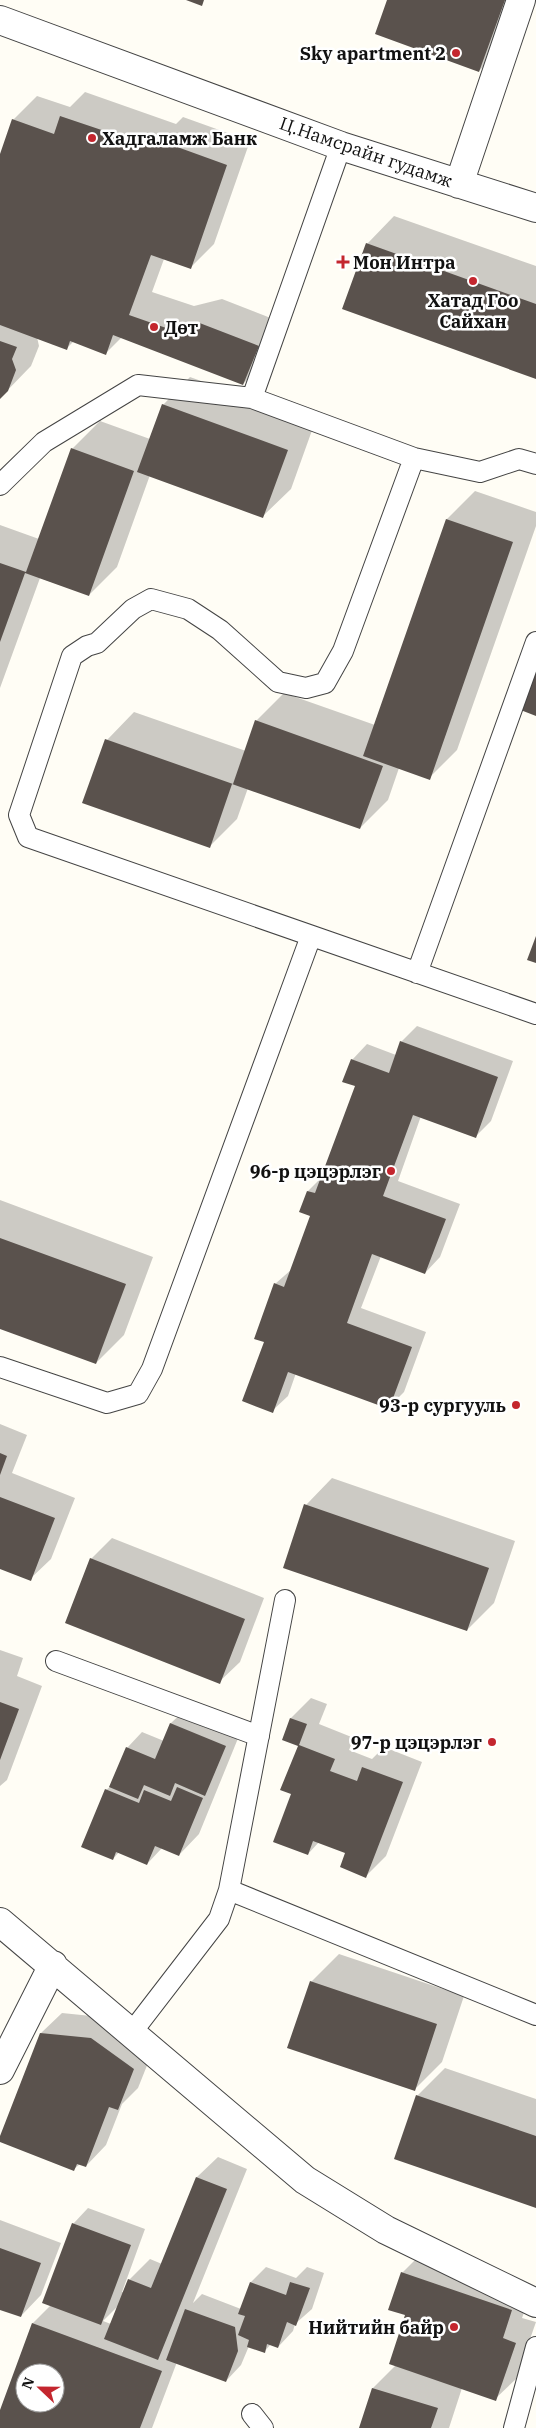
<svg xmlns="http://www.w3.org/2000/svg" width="536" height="2428" viewBox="0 0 536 2428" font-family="'IBM Plex Serif',serif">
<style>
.shadow{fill:#0003;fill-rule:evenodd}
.building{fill:#5a524d;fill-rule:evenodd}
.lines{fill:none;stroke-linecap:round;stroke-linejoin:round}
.service-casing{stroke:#444;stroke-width:22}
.minor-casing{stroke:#444;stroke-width:30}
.service{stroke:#fff;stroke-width:20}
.minor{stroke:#fff;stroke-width:28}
.poi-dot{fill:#c4262e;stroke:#fff;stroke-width:2}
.labels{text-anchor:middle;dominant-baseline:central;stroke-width:5;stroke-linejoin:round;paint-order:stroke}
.poi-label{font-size:18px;font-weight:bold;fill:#111;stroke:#fff;text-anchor:end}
.street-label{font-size:18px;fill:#111;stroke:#fff}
</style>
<rect width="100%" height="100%" fill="#fffdf5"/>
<path class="shadow" d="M388,0h134l-15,43 -28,28z
M85,92l91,32 7,-7 67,24 -36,103 -24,24 -26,-9 -12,33 42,14 28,-7 59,23 -14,38 -24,24 -121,-47 -16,16 -32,-12 -8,8 -29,-12 2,9 -8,20 -31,32v-240l13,-38 24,-24 33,11z
M394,216l142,50v112l-169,-134z
M190,377l125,45 -24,67 -28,27 -113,-41 -33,92 -28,28 -49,-17 -40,110v-163l39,14 33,-90 28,-28 50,18 13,-34z
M475,491l61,21v14l-79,224 -28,28 -30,-10 -11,32 -28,28 -112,-40 -11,31 -28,28 -102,-107 27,-28 112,39 10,-30 28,-28 91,32 72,-206z
M417,1026l96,35 -22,60 -15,15 -55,-20 -23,65 62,23 -20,53 -15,16 -44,-17 -20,52 65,24 -22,60 -15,15 -93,-34 -8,23 -16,15 -7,-69 10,-58 17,-15 20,-54 -11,-4 7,-20 14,-14 34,-91 -4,-26 15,-16 29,11 5,-13z
M0,1200l153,57 -29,78 -28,28 -96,-36z
M0,1424l27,11 -15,38 63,25 -24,61 -21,20 -30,-12z
M332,1478l183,63 -21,62 -27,27 -161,-125z
M112,1538l152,60 -24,64 -21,20 -128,-123z
M0,1650l23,8 -6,18 25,10 -35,94 -7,6z
M311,1698l16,6 -8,20 35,14 -5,12 23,9 12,-12 38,15 -36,94 -20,20 -20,-24 -27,-10 -11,12 -16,-61 -10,-4 17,-44 -16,-6 8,-21z
M187,1708l54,23 -42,103 -20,21 -17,-7 -15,16 -28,-12 -6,7 -7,-69 5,-4 16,-38 15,-16 22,9 7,-18z
M339,1954l125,42 -22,66 -28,28 -103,-108z
M62,2013l49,5 43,30 -16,40 -16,16 -16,41 -20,21 -6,-2 -6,5 -74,-28 41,-108z
M445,2068l91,31v108l-119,-111z
M218,2157l29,12 -54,134 9,-9 39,15 10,-27 15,-15 30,11 11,-11 17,6 -12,36 -17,15 -2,7 -15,16 -7,-3 -7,8 -15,-6 -8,19 -15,16 -49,-19 -25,66h-147l-5,-2v-12l33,-91 18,-18 22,-81 15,-16 57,21 -23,63h2l5,-12 21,-21 12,5 35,-87zM119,2305l-8,19 -8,-3zM25,2373h30v30h-30z
M0,2220l61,23 -20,52 -20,21 -21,-8z
M423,2252l109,38 -10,28 14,4 -20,57 -21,20 -33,-11 -13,40h-89l13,-40 23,-23 11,-50 -5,-42z"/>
<path class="building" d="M186,0h18l-2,6z
M387,0h118l-26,72 -104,-38z
M60,116l92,31 6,-7 69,25 -36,104 -40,-14 -22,60 40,14 28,-7 62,24 -16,39 -130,-50 -7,20 -36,-14 -3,9 -67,-25v-171l12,-35 42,15z
M366,243l170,61v75l-194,-70z
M0,341l17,6 -5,12 4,11 -8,21 -8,8z
M162,404l126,46 -25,68 -126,-46z
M71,448l63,23 -45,125 -64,-23 -25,69v-79l26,9z
M446,519l67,23 -83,238 -67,-24z
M536,666v50l-18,-7z
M255,720l128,46 -23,63 -128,-45 -22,64 -128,-45 23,-64 128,45z
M536,936v27l-9,-3z
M400,1041l98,36 -22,61 -63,-23 -30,81 63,23 -21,55 -53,-20 -25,69 65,24 -23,62 -101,-37 -15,41 -31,-12 22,-59 -10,-3 20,-56 10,4 26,-71 -11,-4 8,-21 8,2 40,-107 -13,-4 9,-23 38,14z
M0,1238l126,46 -30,80 -96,-35z
M0,1453l7,3 -7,19z
M0,1497l55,21 -24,63 -31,-12z
M304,1504l185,64 -22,63 -184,-63z
M90,1558l155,61 -25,65 -155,-61z
M0,1702l19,7 -19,51z
M290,1718l17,6 -8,21 36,14 -5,12 27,10 5,-14 41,15 -37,96 -26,-11 5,-14 -32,-12 -5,14 -35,-13 18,-48 -11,-4 18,-44 -16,-6z
M170,1723l56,23 -21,50 -30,-13 -5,13 -26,-11 -6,14 -29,-12 17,-40 29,12z
M177,1787l26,11 -24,58 -24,-10 -8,19 -31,-13 -3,8 -32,-13 24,-58 34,14 5,-13 27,11z
M310,1981l127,43 -22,67 -128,-43z
M40,2033l51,5 43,31 -16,41 -9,-3 -23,60 -9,-3 -3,7 -74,-29v-6z
M416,2095l120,41v72l-142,-49z
M196,2177l31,12 -69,171 -54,-21 24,-60 23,9z
M72,2223l59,22 -30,80 -59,-22z
M0,2248l41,15 -20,54 -21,-7z
M401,2272l111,38 -9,28 13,5 -20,58 -107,-37 16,-49 -17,-5z
M250,2282l36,13 4,-13 20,6 -14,38 -9,-4 -9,26 -11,-4 -2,9 -18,-6 2,-7 -11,-5 7,-19 -7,-2z
M185,2309l50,18 3,24 -12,31 -60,-22z
M32,2323l130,48 -22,57h-140v-18zM25,2373h30v30h-30z
M372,2388l66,20 -7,20h-72z"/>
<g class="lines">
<defs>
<path id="service" d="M252,398l89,-252
M414,458l-71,193 -18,32 -19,5 -28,-6 -58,-52 -32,-21 -37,-10 -18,10 -36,34 -10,3 -15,10 -53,159 9,22 508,177
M0,485l44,-43 94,-57 114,13 162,60 66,14 39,-13 17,5
M417,973l119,-331
M0,1367l107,36 31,-9 14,-25 159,-433
M56,1661l203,75
M229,1890l307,125
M132,2032l87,-113 10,-29 56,-290
M252,2414l11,14
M514,2428l22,-81"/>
<path id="minor" d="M0,20l341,126 195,62
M459,184l62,-184
M0,1922l305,258 81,50 150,73
M0,2070l53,-105"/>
</defs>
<use href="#service" class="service-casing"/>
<use href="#minor" class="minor-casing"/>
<use href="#service" class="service"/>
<use href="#minor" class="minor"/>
</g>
<g class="poi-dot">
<circle cx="456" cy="53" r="5"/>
<circle cx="92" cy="138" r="5"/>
<path d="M340.5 254.5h5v5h5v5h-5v5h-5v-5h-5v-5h5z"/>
<circle cx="473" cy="281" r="5"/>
<circle cx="154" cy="327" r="5"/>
<circle cx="391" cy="1171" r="5"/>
<circle cx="516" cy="1405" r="5"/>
<circle cx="492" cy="1742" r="5"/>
<circle cx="454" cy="2327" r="5"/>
</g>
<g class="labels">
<g class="poi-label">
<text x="446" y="53">Sky apartment 2</text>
<text x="102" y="138" text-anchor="start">Хадгаламж Банк</text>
<text x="353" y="262" text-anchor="start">Мон Интра</text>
<text x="473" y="300" text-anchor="middle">Хатад Гоо<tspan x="473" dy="21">Сайхан</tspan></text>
<text x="164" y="327" text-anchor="start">Дөт</text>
<text x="381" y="1171">96-р цэцэрлэг</text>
<text x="506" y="1405">93-р сургууль</text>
<text x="482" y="1742">97-р цэцэрлэг</text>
<text x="444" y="2327">Нийтийн байр</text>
</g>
<g class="street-label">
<text transform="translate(366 152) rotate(19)">Ц.Намсрайн гудамж</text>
</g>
</g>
<g transform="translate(40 2388) rotate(292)"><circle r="24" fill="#ffffff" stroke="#a0a0a0"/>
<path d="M0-4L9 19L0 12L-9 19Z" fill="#c4262e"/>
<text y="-8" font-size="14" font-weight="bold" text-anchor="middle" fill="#111111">N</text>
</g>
</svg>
